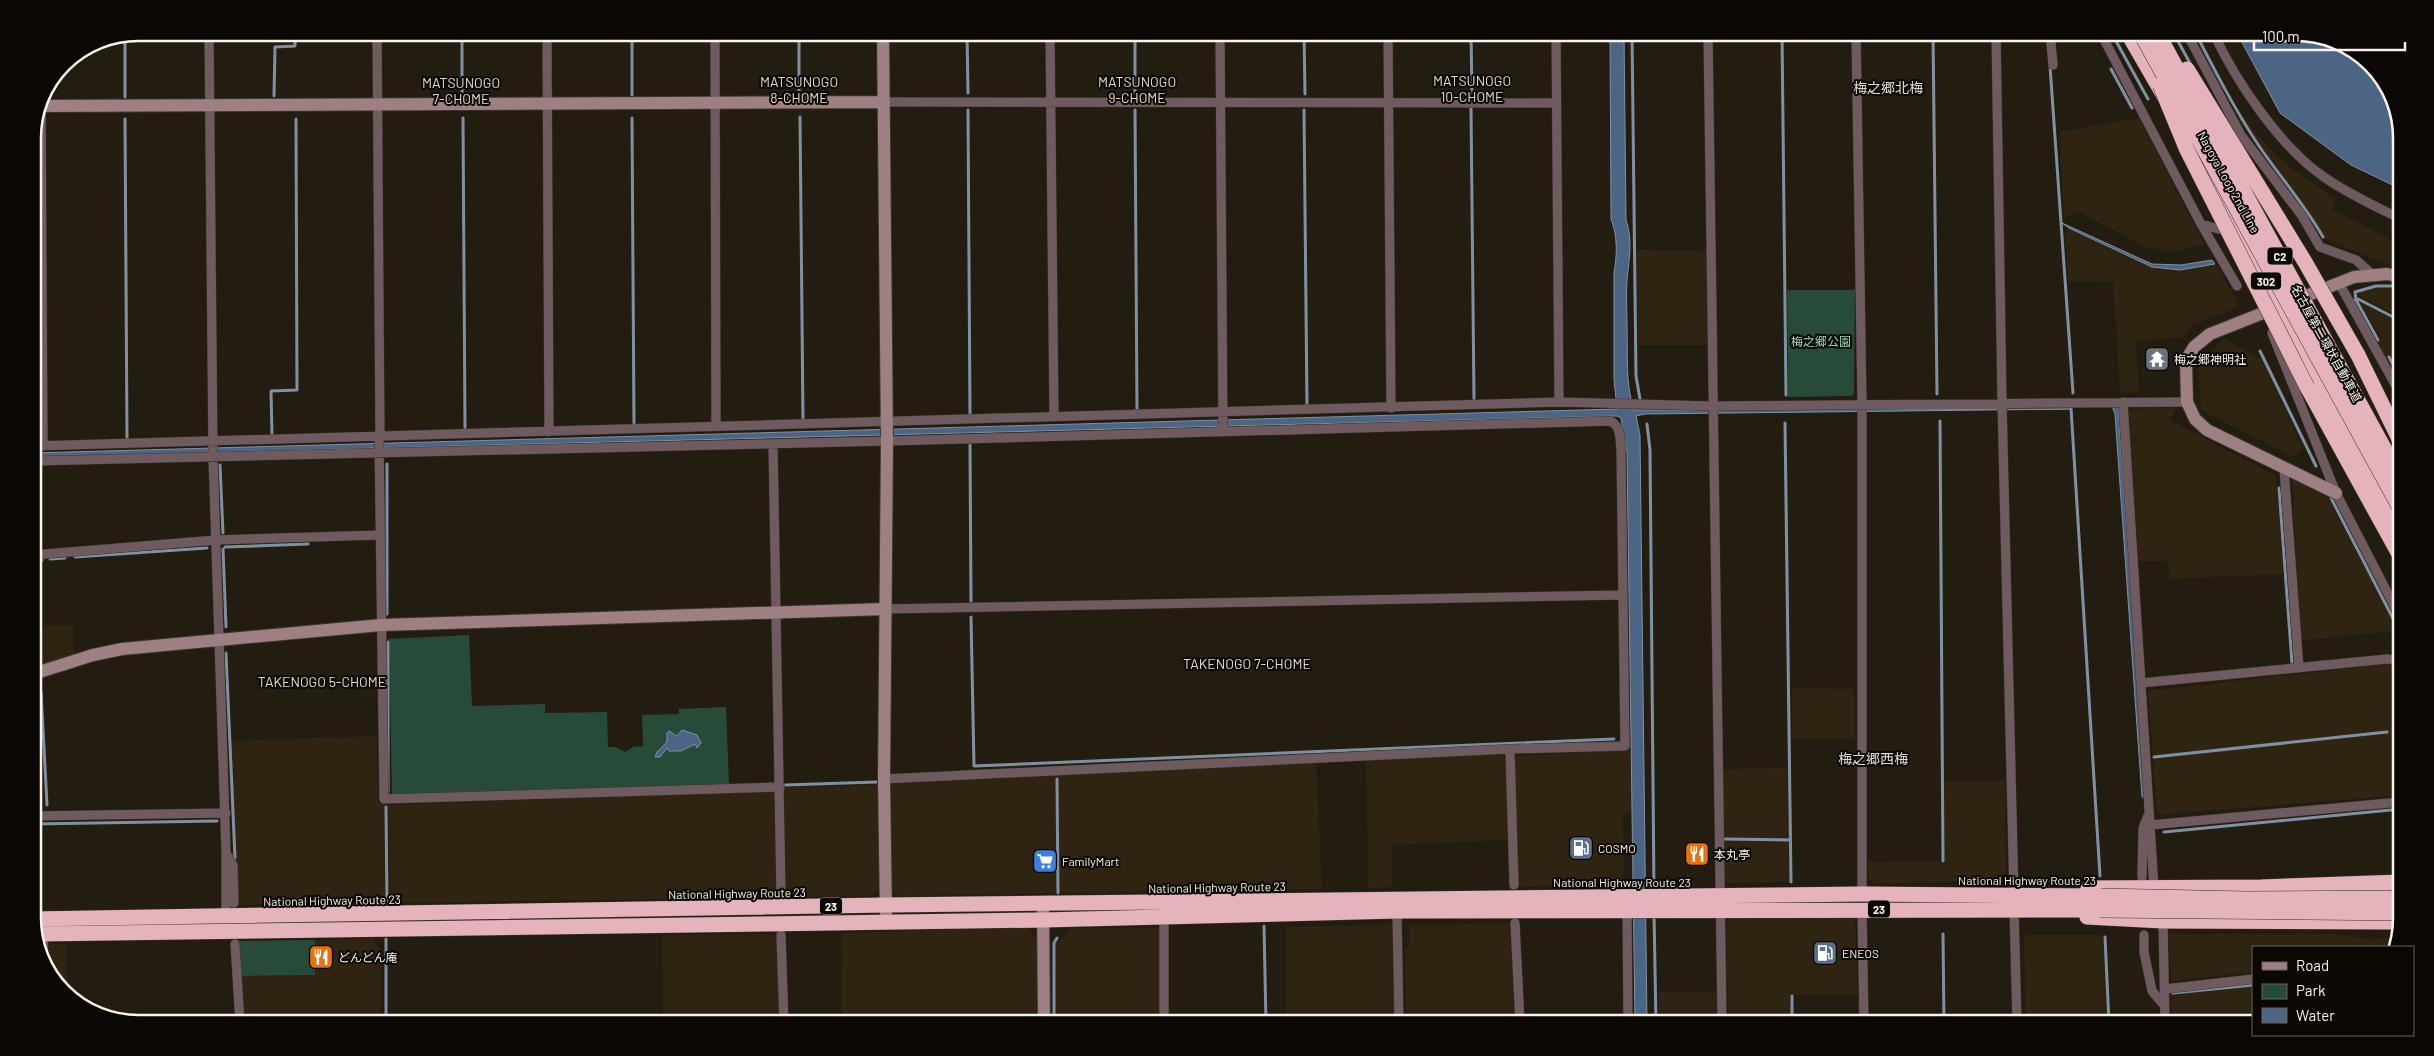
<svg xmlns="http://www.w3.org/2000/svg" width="2434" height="1056" viewBox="0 0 2434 1056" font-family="Barlow,'Noto Sans JP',sans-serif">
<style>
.built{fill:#2f2312}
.green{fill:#284a38}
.water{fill:#4d6584;stroke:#8090a3}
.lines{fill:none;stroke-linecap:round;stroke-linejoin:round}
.stream{stroke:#8090a3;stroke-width:3}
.street-casing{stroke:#3d362a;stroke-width:10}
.secondary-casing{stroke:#3d362a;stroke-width:14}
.highway-casing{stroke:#3d362a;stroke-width:16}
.street{stroke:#6f5b5f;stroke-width:9}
.secondary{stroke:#9e7f84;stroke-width:12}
.highway{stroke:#e4b3bc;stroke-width:15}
.highway-bridge-casing{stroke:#3d362a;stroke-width:16;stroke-linecap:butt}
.highway-bridge{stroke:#e4b3bc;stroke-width:15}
.labels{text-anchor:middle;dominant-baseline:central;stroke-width:4;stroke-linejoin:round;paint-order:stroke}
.shield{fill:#0a0704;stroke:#b1aca6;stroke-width:1}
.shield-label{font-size:11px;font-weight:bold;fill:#f8f3eb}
.street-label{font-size:12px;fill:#f8f3eb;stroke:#0a0704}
.park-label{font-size:12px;fill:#96dcb7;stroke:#0a0704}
.poi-label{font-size:12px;fill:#f8f3eb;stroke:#0a0704;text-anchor:start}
.neighbourhood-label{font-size:14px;fill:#e5dbcb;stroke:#0a0704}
.rim{fill:none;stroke:#f8f3eb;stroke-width:2.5}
</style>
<rect width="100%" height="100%" fill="#231c10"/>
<path class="built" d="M2243,116l27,33 24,21 42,29 -4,10 69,36v25l-78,-32 -17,-27 -68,-92z
M2139,118l66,127 -37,7 -22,-5 -69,-36 -13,7 -5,-86z
M2069,228l83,39 28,3 35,-6 22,36 1,7 -45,18 -9,12 -48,4 3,51 -19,1 -7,-111 -45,-1 -3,-49z
M1636,250l70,1 1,94h-69z
M2377,288h24v29l-43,-21 1,-4z
M2359,302l42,21v61l-23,-41 4,-4z
M2224,339l39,21 40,88 -9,9 -93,-47 -3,-44z
M2176,408l-6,12 106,56 7,98 -113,5 -3,-18h-29l-11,-152z
M2292,479l36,18 70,134 -97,9z
M73,625l1,29 -41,14v-42z
M2386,664h15v131l-244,20 -9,-124z
M1792,688l62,1v50h-62z
M377,736l1,67h7l1,100 -148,2 -1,-45 -4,-1 -5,-118z
M1630,750l2,61 -9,5 1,57 -6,12 -101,1v-30l2,-1 -6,-86h3l-1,-13z
M1505,754l4,86 -117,5 1,42 -25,1 -2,-129z
M1316,762l6,127 -424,7 -6,-6 -1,-106z
M1788,768l2,114 -63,1 -3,-3 -2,-111z
M1944,781h61l1,91 -10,8 -123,4 -5,-10v-12l76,-1z
M878,785v104l-7,7 -85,1 -2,-110z
M777,791l1,106 -388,6 -2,-98z
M1732,918l123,1 3,76h-68v28h-62l-2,-101z
M1512,923l2,100h-108l-1,-75 5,-1v-22z
M1393,924l3,99h-110v-96z
M1023,927l8,4 7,12v80h-196l-1,-90z
M1071,928h88l1,95h-105l1,-79z
M778,934l2,89h-117l-1,-88z
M2169,934h166l33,5 29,-1 -1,9h-143v25l-82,9z
M2024,935h79l5,88h-82z
M375,938v6l6,5v74h-137l-3,-47 74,-1v-35z
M49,944h18l1,48 -14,-10 -9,-24 1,-11z
M2253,984v39h-81l-2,-31z
M1716,991v32h-57v-31z"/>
<path class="green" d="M1787,290h68l-1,103 -2,3 -64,1z
M469,635l3,71 73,-2v9l62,-1 1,35h8l9,5 8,-5 10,-1 -1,-31 37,-1v-5l47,-2 3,77 -337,12 -3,-157z
M315,940v35l-74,1 -3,-35z"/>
<path class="water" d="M1610,32l14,1 2,187c7,19 3,40 1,60 -1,15 0,31 0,46 1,28 -2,57 7,84l438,-1 -427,5 -9,2 4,19 7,588h-12l-8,-571 -6,-34 -4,-2 -1584,41v-4l1584,-44 -3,-30v-106c3,-18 4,-36 -3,-54z
M2237,33h58l41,7 44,34 21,58v57l-50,-24 -71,-52z
M2062,223l90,41 29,1 31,-5 3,4 -35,6 -28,-3 -83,-39z
M2112,406h6l27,391h-3l-27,-383z
M682,730l15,5 4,8 -4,5 -2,-4 -14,7h-12l-2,-3 -7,9h-5l2,-5 10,-10v-9l2,-2 8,5z"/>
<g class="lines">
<path class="stream" d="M462,32v63
M632,32v63
M799,32v61
M967,32l1,61
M1135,32v62
M1304,32l1,62
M1471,32l1,63
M1632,32l4,344 4,23
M1782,32l4,363
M1933,32l4,362
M2111,32l37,67
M2173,32l18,33
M2195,32c20,39 40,78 64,114 21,31 46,59 64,91
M125,35v62
M2050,66l23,327
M2111,69l21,39
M274,96l1,-49 20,-1v-14
M1471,107l3,292
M968,110l2,304
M1135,110l2,301
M1304,110l3,295
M800,117l3,303
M463,118l2,310
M632,118l2,306
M125,119l2,319
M2355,300l3,-1 43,22
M2378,340l-22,-40 -1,-8 21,-6h25
M2260,351l56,115
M2389,357l12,22
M2071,408l29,468
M1940,421l3,440
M1785,423l6,459
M1647,424l3,26 4,443
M272,435l-1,-44 26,-1 -1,-271
M970,445l1,156
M387,464v150
M220,465l3,68
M2279,488l13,175
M2331,498l70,136
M225,547l83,-3
M223,549l3,78
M75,557l132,-9
M50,559l15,-1
M33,561l9,-1
M971,617l3,149 640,-27
M388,642v150
M226,653l9,205
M33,691h8l6,114
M2396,731h5
M2154,757l233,-25
M1057,779l1,114
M785,785l92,-3
M386,807l1,95
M33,824l184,-3
M2164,832l237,-23
M1723,839l67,1
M1654,914l2,109
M1264,926l2,97
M1943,934l1,89
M2105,937l4,86
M386,939v84
M2173,993l80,-8
M1792,996v27
M1525,1017v6
M1054,1023v-80l3,-5"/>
<defs>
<path id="street" d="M209,32l4,424 13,397 7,12 1,38
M377,32l3,405
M547,32l2,400
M715,32l1,394
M1050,32l4,385
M1220,32l3,400
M1388,32l3,376
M1556,32l3,370
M1708,32l14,991
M1856,32l6,371v491
M1996,32l6,370 12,494
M2050,32l3,33
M2100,32l101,192 36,62
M2186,32l55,103 61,81 18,31 36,13 16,14
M2213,32c22,48 67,115 111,145 24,17 51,29 77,42
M41,98l2,348
M884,102l672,1
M2201,224l28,8
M2339,283l62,112
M2272,333l64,160 65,126
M2123,402l31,486
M379,437l5,362 396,-12
M773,444l8,452
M33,446l1526,-44 153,4 475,-4
M33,461l854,-20 723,-20c11,4 10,19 11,29l4,296 -115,3 -626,30
M2284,469l15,199
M33,555l183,-15 164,-5
M885,609l737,-14
M2141,683l246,-24 14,1
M1510,749l4,136
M33,816l193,-3
M2150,825l251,-23
M226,854v62
M2142,877l1,-49 5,-12
M1862,909l2,114
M2014,909l3,114
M1627,910l1,113
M1397,911l2,112
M1164,916v107
M2163,921l2,102
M1515,923l5,100
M781,935l3,88
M2144,935v17l8,39 12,14
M235,944l5,79
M43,953l1,-19
M2165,989l88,-10"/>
<path id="secondary" d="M883,32l4,409 -3,338 2,136
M39,106l845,-4
M2336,493l-129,-63 -12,-11 -8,-17 -1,-42 8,-13 16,-13 144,-57 33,-3 14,3
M33,674l60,-19 29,-6 259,-24 504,-16
M1043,904l1,119"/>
<path id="highway" d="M2127,32l37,64
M2196,153l205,379
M2358,355l43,88
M2307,387l94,171
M2088,888l173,-1 140,-5
M2087,917l76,4 238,1
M33,919l853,-14 976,-11 239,2
M36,934l1007,-14 354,-9 703,-1"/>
</defs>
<use href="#street" class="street-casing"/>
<use href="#secondary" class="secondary-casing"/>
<use href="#highway" class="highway-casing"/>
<use href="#street" class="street"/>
<use href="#secondary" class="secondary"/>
<use href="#highway" class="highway"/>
<defs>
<path id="highway-bridge" d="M2140,32l261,478
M2157,32l244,447
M2187,69l118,193 53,93
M2160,85l26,63 121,239
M2101,896l145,3 155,-1
M2100,910l301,3"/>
</defs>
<use href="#highway-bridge" class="highway-bridge-casing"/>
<use href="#highway-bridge" class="highway-bridge"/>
</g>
<defs>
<symbol id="temple-square" viewBox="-11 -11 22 22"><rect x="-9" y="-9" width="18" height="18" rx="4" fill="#6b7280" stroke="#0a0704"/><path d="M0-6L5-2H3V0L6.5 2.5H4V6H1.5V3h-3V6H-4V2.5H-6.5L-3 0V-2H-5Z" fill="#fff"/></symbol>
<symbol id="fuel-square" viewBox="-11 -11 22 22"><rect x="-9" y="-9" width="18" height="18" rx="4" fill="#5c6f8a" stroke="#0a0704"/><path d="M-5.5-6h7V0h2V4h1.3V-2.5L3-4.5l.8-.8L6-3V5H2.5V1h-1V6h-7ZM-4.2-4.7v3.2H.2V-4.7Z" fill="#fff"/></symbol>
<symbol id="restaurant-square" viewBox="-11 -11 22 22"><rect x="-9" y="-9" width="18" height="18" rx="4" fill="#e8710a" stroke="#0a0704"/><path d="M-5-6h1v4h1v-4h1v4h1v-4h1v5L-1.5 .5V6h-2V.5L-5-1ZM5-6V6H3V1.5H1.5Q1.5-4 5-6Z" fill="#fff"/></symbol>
<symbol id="supermarket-square" viewBox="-11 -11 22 22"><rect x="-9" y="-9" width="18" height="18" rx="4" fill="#3f7fe0" stroke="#0a0704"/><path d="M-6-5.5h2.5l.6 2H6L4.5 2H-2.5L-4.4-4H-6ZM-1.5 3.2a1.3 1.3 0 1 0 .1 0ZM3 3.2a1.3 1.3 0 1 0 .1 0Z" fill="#fff"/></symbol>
</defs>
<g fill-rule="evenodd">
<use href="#temple-square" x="2143" y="345" width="28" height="28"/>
<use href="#fuel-square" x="1567" y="834" width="28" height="28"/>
<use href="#restaurant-square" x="1683" y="840" width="28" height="28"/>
<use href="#supermarket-square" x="1031" y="847" width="28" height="28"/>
<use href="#fuel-square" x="1811" y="939" width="28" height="28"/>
<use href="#restaurant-square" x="307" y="943" width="28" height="28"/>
</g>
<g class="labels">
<g class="shield">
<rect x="2267.5" y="247.5" width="25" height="17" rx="4"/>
<rect x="2251" y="272.5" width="30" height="17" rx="4"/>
<rect x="820" y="897.5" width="22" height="17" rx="4"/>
<rect x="1868" y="900.5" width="22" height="17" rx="4"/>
</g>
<g class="shield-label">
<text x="2280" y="256">C2</text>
<text x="2266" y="281">302</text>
<text x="831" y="906">23</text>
<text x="1879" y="909">23</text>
</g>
<g class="street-label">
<text transform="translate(2229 182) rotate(61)">Nagoya Loop 2nd Line</text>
<text transform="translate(2327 343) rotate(61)">名古屋第二環状自動車道</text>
<text x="2027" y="880">National Highway Route 23</text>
<text x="1622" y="882">National Highway Route 23</text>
<text transform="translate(1217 887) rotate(-1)">National Highway Route 23</text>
<text transform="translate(737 893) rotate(-1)">National Highway Route 23</text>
<text transform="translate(332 900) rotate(-1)">National Highway Route 23</text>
</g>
<g class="park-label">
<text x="1821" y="341">梅之郷公園</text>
</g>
<g class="poi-label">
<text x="2174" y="359">梅之郷神明社</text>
<text x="1598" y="848">COSMO</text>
<text x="1714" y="854">本丸亭</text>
<text x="1062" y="861">FamilyMart</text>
<text x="1842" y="953">ENEOS</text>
<text x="338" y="957">どんどん庵</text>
</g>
<g class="neighbourhood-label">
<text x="1472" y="80">MATSUNOGO<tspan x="1472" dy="16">10-CHOME</tspan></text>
<text x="799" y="81">MATSUNOGO<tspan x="799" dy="16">8-CHOME</tspan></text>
<text x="1137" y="81">MATSUNOGO<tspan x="1137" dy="16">9-CHOME</tspan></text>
<text x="461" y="82">MATSUNOGO<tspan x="461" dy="16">7-CHOME</tspan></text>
<text x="1888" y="87">梅之郷北梅</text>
<text x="1247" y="663">TAKENOGO 7-CHOME</text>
<text x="322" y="681">TAKENOGO 5-CHOME</text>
<text x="1873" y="758">梅之郷西梅</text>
</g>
</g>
<path d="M0 0H2434V1056H0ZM138 41H2296A97 97 0 0 1 2393 138V918A97 97 0 0 1 2296 1015H138A97 97 0 0 1 41 918V138A97 97 0 0 1 138 41Z" fill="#0a0704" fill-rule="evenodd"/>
<path class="rim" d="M138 41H2296A97 97 0 0 1 2393 138V918A97 97 0 0 1 2296 1015H138A97 97 0 0 1 41 918V138A97 97 0 0 1 138 41Z"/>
<rect x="2252" y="946" width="162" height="90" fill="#0a0704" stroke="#696560"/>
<rect x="2262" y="962" width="25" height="8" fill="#9e7f84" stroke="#696560"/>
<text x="2296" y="971" font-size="15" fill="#f8f3eb">Road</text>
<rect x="2262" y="984" width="25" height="15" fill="#284a38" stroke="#696560"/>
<text x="2296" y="996" font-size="15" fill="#f8f3eb">Park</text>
<rect x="2262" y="1008" width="25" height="15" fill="#4d6584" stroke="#696560"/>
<text x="2296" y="1021" font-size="15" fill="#f8f3eb">Water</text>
<path d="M2254 42v8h151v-8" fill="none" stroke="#f8f3eb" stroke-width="2.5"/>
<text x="2262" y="42" font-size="15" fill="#f8f3eb" stroke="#0a0704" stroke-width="4" paint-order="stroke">100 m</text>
</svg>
